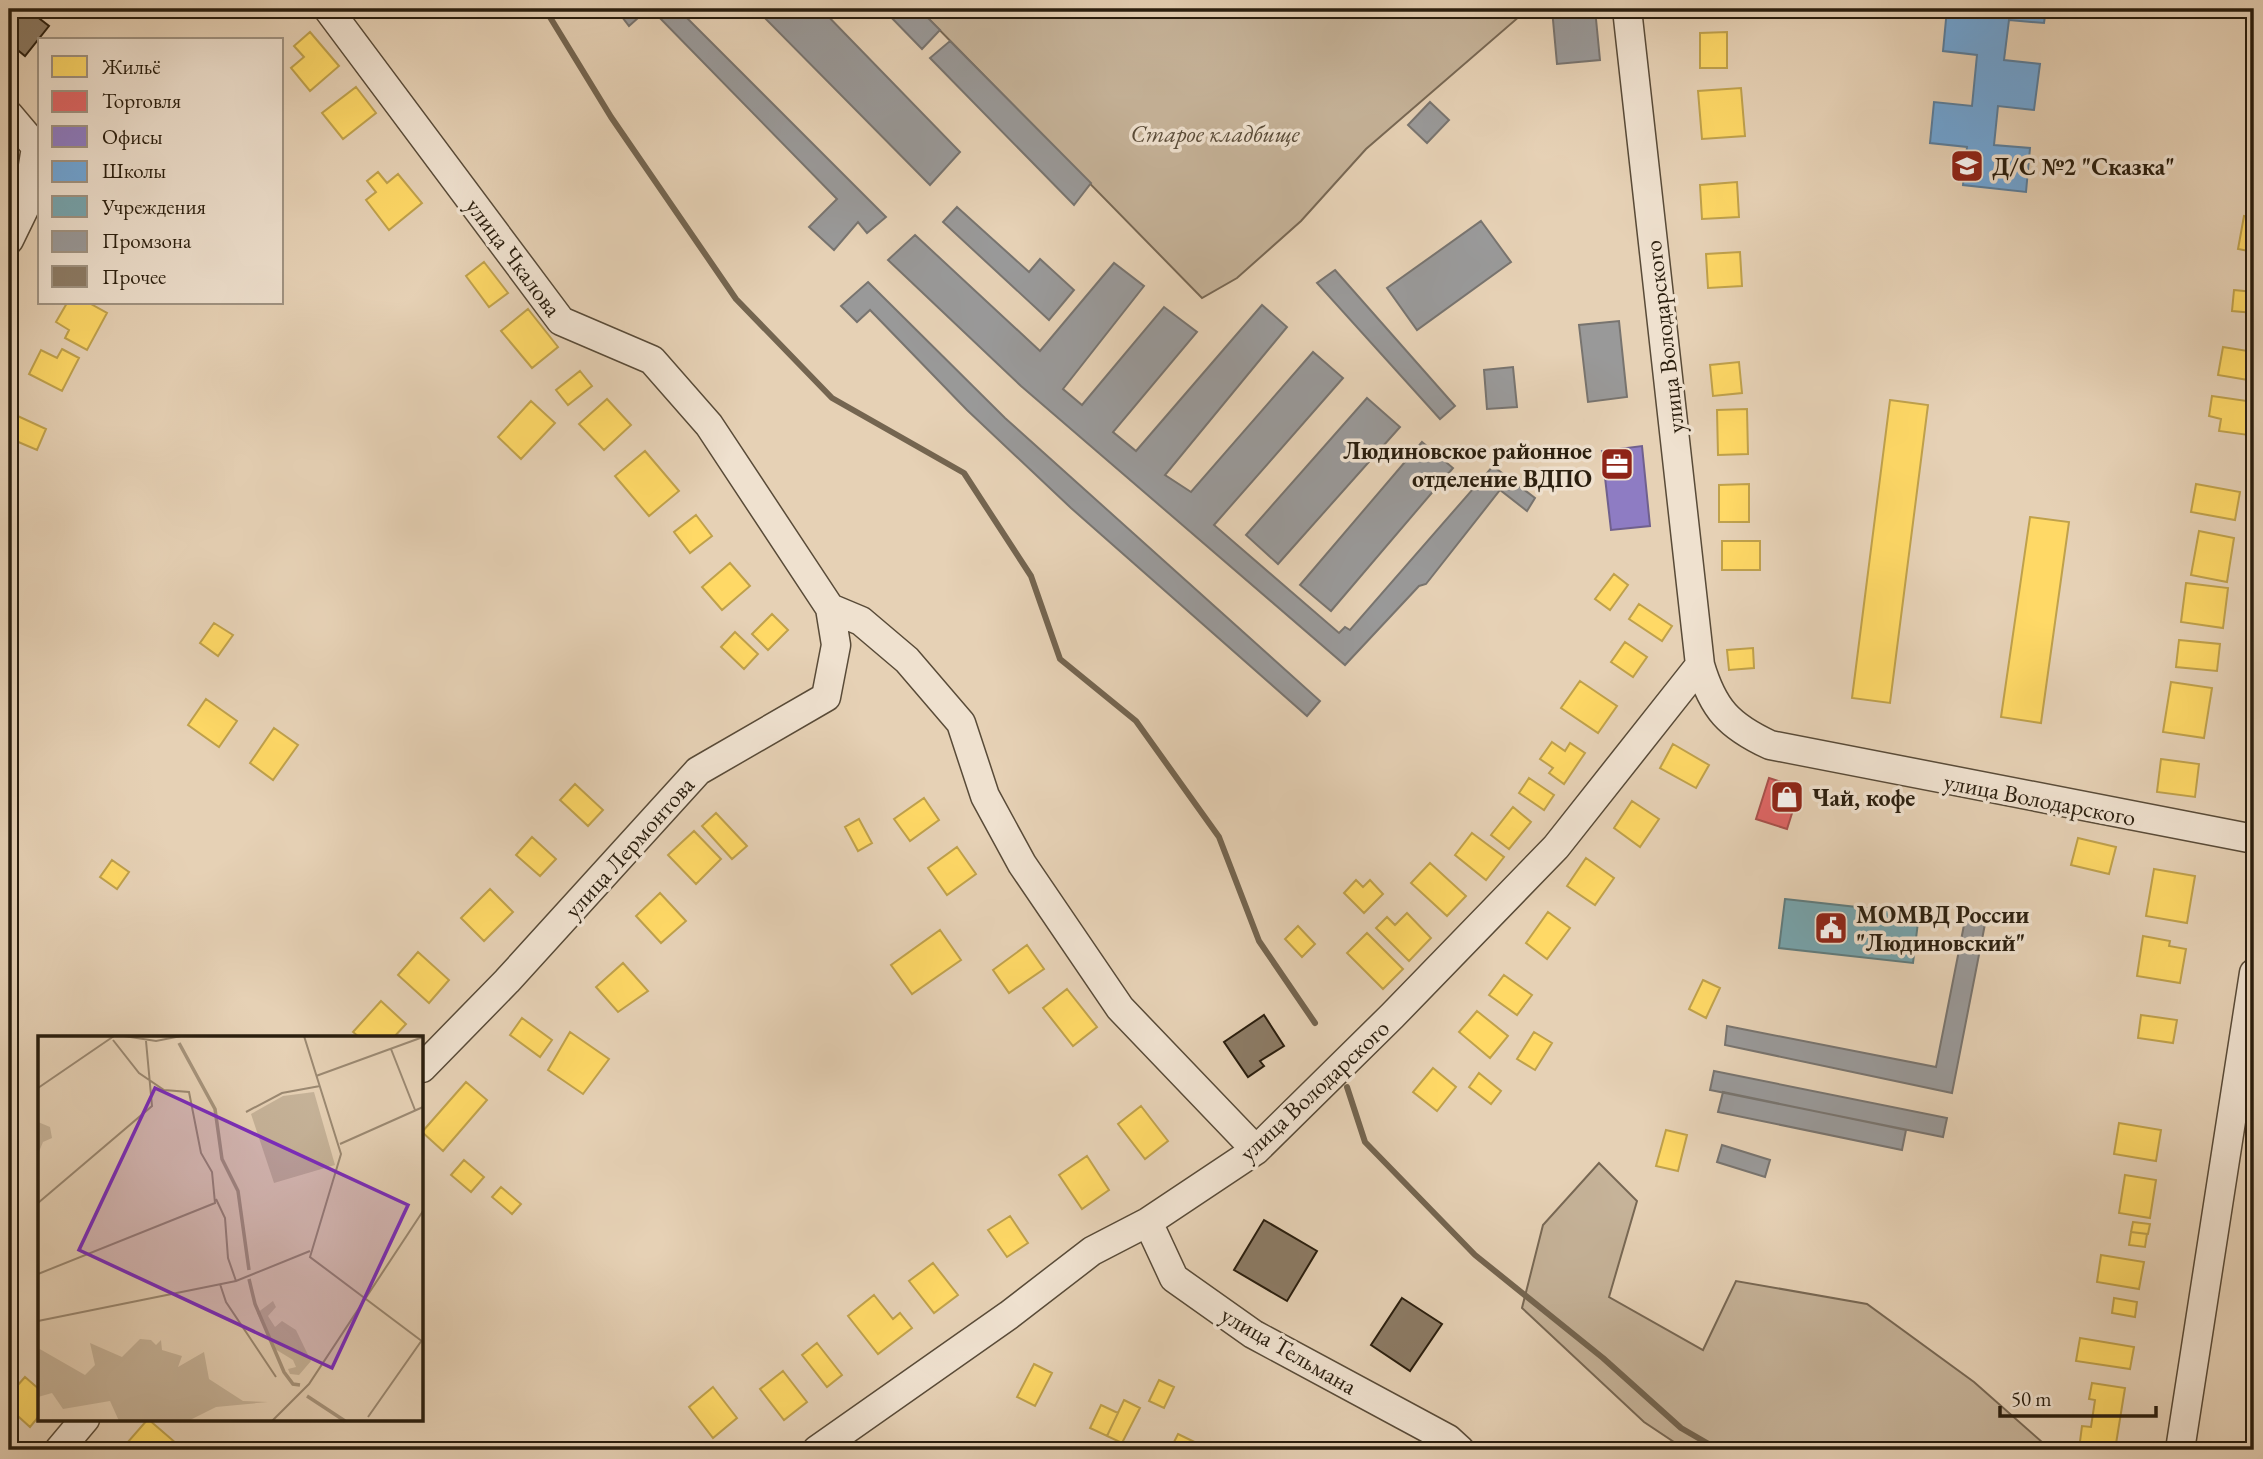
<svg xmlns="http://www.w3.org/2000/svg" width="2263" height="1459" viewBox="0 0 2263 1459" font-family="'EB Garamond',serif">
<style>
.green{fill:#c6b399;stroke:#786854;stroke-width:2}
.homes{fill:#ffd966;stroke:#bfa14c;stroke-width:2}
.shops{fill:#e06666;stroke:#a9504c;stroke-width:2}
.offices{fill:#8e7cc3;stroke:#70608d;stroke-width:2}
.schools{fill:#6fa8dc;stroke:#5a7f9e;stroke-width:2}
.public{fill:#76a5af;stroke:#5f7c7f;stroke-width:2}
.industry{fill:#999;stroke:#78746f;stroke-width:2}
.lines{fill:none;stroke-linecap:round;stroke-linejoin:round}
.stream{stroke:#746550;stroke-width:6}
.building{fill:#8c7b65;stroke:#2a1e0e;stroke-width:2}
.minor-casing{stroke:#594b38;stroke-width:31}
.minor{stroke:#efe1cf;stroke-width:28}
.labels{text-anchor:middle;dominant-baseline:central;stroke-width:7;stroke-linejoin:round;paint-order:stroke}
.park-label{font-size:24px;font-style:italic;fill:#594b38;stroke:#efe1cf}
.poi-label{font-size:24px;font-weight:bold;fill:#2a1e0e;stroke:#efe1cf;text-anchor:start}
.street-label{font-size:24px;fill:#2a1e0e;stroke:#efe1cf}
.inset-river{fill:none;stroke:#a6947c;stroke-width:3.5}
.inset-road{fill:none;stroke:#9b8972;stroke-width:2}
.view{fill:#7b2cbf;fill-opacity:0.15;stroke:#7b2cbf;stroke-width:3.5}
.inset-edge{fill:none;stroke:#2a1e0e;stroke-width:3.5}
</style>
<rect width="100%" height="100%" fill="#e6d1b5"/>
<filter id="stains"><feTurbulence type="fractalNoise" baseFrequency=".00286" numOctaves="4"/><feColorMatrix values="0 0 0 0 .2 0 0 0 0 .09 0 0 0 0 .02 0 0 0 .5 -.17"/></filter>
<radialGradient id="worn" r=".72"><stop offset=".6" stop-color="#630" stop-opacity="0"/><stop offset="1" stop-color="#630" stop-opacity=".3"/></radialGradient>
<path class="green" d="M919,9h609l-162,140 -65,72 -64,57 -35,20z
M1599,1163l38,38 -28,96 94,53 33,-69 131,23 107,78 77,68h-365l-42,-28 -122,-114 21,-83z"/>
<path class="homes" d="M310,32l29,34 -29,25 -19,-23 13,-11 -10,-11z
M1727,32v36h-27v-35z
M2249,74h5v23h-6z
M356,87l20,26 -33,26 -21,-26z
M1741,88l4,48 -43,3 -4,-48z
M2254,171v30l-4,-1z
M378,172l9,11 11,-9 24,29 -33,27 -23,-30 10,-8 -9,-11z
M1737,182l2,35 -37,2 -2,-34z
M2244,216l10,2v34l-16,-3z
M1740,252l2,34 -34,2 -2,-34z
M484,262l24,31 -19,14 -23,-31z
M2234,290l20,2v21l-22,-2z
M67,303h22l18,10 -20,37 -22,-12 4,-8 -13,-8z
M528,309l30,38 -26,21 -31,-37z
M2223,347l31,5v29l-36,-6z
M62,349l17,9 -17,33 -33,-17 12,-24 16,8z
M1739,362l3,31 -29,3 -3,-31z
M580,371l12,15 -24,19 -12,-15z
M2212,396l42,6 -6,33 -29,-4 2,-12 -12,-3z
M607,399l24,26 -27,25 -25,-26z
M1890,400l38,5 -38,298 -38,-5z
M531,401l24,22 -34,36 -23,-22z
M1747,409l1,45 -30,1 -1,-45z
M9,412l37,17 -9,21 -28,-12z
M645,451l34,40 -30,25 -34,-40z
M1749,484v38h-30v-37z
M2196,484l44,8 -5,28 -44,-8z
M696,515l16,21 -22,17 -16,-21z
M2030,517l39,5 -28,201 -40,-6z
M2199,531l35,7 -7,44 -36,-7z
M1722,541h38v29h-38z
M730,563l20,23 -28,24 -20,-23z
M1614,574l14,11 -18,25 -15,-11z
M2186,583l42,5 -5,40 -42,-6z
M1639,604l33,22 -10,15 -33,-22z
M772,614l16,16 -20,20 -16,-16z
M214,623l19,12 -15,21 -18,-13z
M735,632l23,22 -14,15 -23,-22z
M2179,640l41,4 -3,27 -41,-4z
M1625,642l22,15 -14,20 -22,-15z
M1753,648l1,20 -25,2 -2,-20z
M1580,681l37,25 -19,27 -37,-25z
M2171,682l41,6 -8,50 -41,-6z
M206,699l31,22 -18,26 -31,-22z
M274,728l24,17 -25,35 -23,-17z
M1552,742l13,9 5,-8 15,10 -21,31 -15,-11 4,-5 -13,-9z
M1673,744l36,21 -13,23 -36,-20z
M2161,759l38,5 -4,33 -38,-5z
M1529,778l25,17 -10,15 -25,-17z
M575,784l28,26 -15,16 -28,-26z
M924,798l15,22 -29,21 -16,-22z
M1632,801l27,18 -19,28 -26,-19z
M1513,807l18,15 -22,27 -18,-14z
M716,813l31,33 -15,13 -30,-33z
M859,819l13,24 -14,8 -13,-24z
M694,831l27,28 -25,25 -28,-29z
M1472,833l32,24 -18,23 -31,-25z
M532,837l24,22 -16,17 -24,-21z
M2078,838l38,9 -7,27 -38,-9z
M957,847l19,27 -29,21 -19,-27z
M1586,858l28,20 -19,27 -28,-19z
M112,860l17,12 -12,17 -17,-12z
M1430,863l36,33 -19,20 -36,-33z
M2154,869l41,7 -8,47 -41,-7z
M1356,880l7,7 7,-7 13,14 -19,19 -20,-20z
M490,889l23,23 -29,29 -23,-23z
M660,893l26,28 -25,22 -25,-27z
M1548,912l22,16 -23,31 -21,-16z
M1407,913l24,25 -22,23 -33,-33 11,-11 8,8z
M1298,926l17,18 -13,13 -17,-18z
M940,930l21,30 -49,34 -21,-29z
M1367,933l36,36 -20,20 -36,-36z
M2143,936l27,5 -1,5 17,3 -6,34 -43,-7z
M1027,945l17,24 -35,24 -16,-23z
M418,952l31,28 -20,23 -31,-28z
M623,963l25,28 -30,21 -22,-25z
M1504,975l28,20 -15,20 -28,-20z
M1703,980l17,8 -14,30 -17,-9z
M1067,989l30,38 -24,19 -30,-38z
M381,1001l25,23 -12,13h-35l-6,-5z
M1477,1011l31,25 -18,22 -31,-26z
M2141,1015l36,5 -4,23 -35,-5z
M522,1018l30,22 -12,17 -30,-22z
M570,1032l39,27 -26,35 -35,-24z
M1534,1032l18,11 -17,27 -18,-11z
M1433,1068l23,19 -19,24 -24,-19z
M1479,1073l22,18 -10,13 -22,-17z
M466,1082l21,18 -44,51 -21,-19z
M1141,1106l27,35 -23,18 -27,-35z
M2119,1123l42,7 -5,31 -42,-7z
M1666,1130l21,5 -9,36 -22,-5z
M1087,1156l22,34 -27,19 -23,-34z
M464,1160l20,17 -13,15 -20,-17z
M2125,1175l31,5 -6,38 -31,-5z
M501,1187l20,17 -9,10 -20,-17z
M1010,1216l18,27 -21,14 -19,-27z
M2133,1222l17,2 -2,10 -17,-2z
M2131,1232l16,2 -2,13 -16,-2z
M2101,1255l43,7 -5,27 -42,-7z
M933,1263l25,32 -24,18 -25,-32z
M874,1295l19,24 7,-6 12,15 -34,26 -30,-38z
M2114,1298l23,4 -2,15 -23,-4z
M2080,1338l54,9 -4,22 -54,-8z
M817,1343l25,32 -15,12 -25,-32z
M1034,1364l18,9 -17,33 -18,-9z
M783,1371l24,31 -23,18 -24,-31z
M25,1377l15,13v25l-10,12 -21,-19v-13z
M1159,1380l15,7 -10,21 -15,-7z
M2092,1383l33,5 -10,62 -36,-1 3,-23 9,1 4,-27 -6,-1z
M713,1387l24,31 -24,20 -24,-31z
M1124,1400l16,8 -18,35 -15,-7z
M1101,1405l17,8 -11,23 -17,-8z
M148,1419l29,25 -6,6h-35l-9,-7z
M1178,1434l33,16h-41z
M902,1443l5,7h-14z"/>
<path class="shops" d="M1769,778l31,10 -13,41 -31,-10z"/>
<path class="offices" d="M1642,446l8,80 -39,4 -9,-79z"/>
<path class="schools" d="M1947,9h99l-2,14 -35,-3 -5,40 36,4 -6,46 -36,-4 -4,39 36,3 -4,44 -63,-7 4,-38 -37,-4 4,-41 38,4 5,-51 -34,-4z"/>
<path class="public" d="M1785,899l134,15 -6,49 -134,-15z"/>
<path class="industry" d="M616,9h32l-19,17z
M651,9h27l208,208 -19,16 -9,-11 -24,28 -25,-23 28,-28z
M756,9h65l139,143 -30,33z
M883,9h36l21,21 -18,19z
M1552,9h43l5,51 -43,4z
M950,41l141,142 -17,22 -144,-147z
M1430,102l19,18 -22,23 -19,-18z
M957,207l72,65 11,-13 34,31 -25,30 -106,-98z
M1481,221l30,41 -94,68 -30,-42z
M915,235l125,116 74,-88 30,23 -81,103 19,16 82,-98 33,25 -84,100 23,19 126,-146 25,22 -122,148 26,17 122,-140 30,26 -129,147 125,108 6,-6 5,3 143,-164 42,32 -8,13 -27,-21 -74,94 -7,2 -74,79 -324,-279 -133,-126z
M1335,270l120,136 -15,13 -123,-136z
M868,282l137,136 315,283 -13,15 -236,-208 -104,-98 -97,-100 -13,12 -16,-16z
M1619,321l8,76 -39,5 -9,-77z
M1513,367l4,40 -30,2 -3,-39z
M1367,398l33,29 -122,137 -32,-29z
M1422,442l31,26 -122,143 -31,-26z
M1965,920l20,4 -33,169 -227,-48 2,-19 209,41z
M1714,1071l233,47 -4,19 -233,-47z
M1723,1092l183,38 -4,20 -184,-38z
M1722,1145l48,15 -5,17 -48,-15z"/>
<g class="lines">
<path class="stream" d="M545,9l66,108 125,182 96,99 132,75 67,103 29,83 76,62 83,116 40,104 56,82
M1347,1087l18,55 110,113 128,103 78,70 38,22"/>
</g>
<path class="building" d="M9,9h18l22,17 -24,30 -16,-13z
M1264,1015l20,31 -24,15 4,5 -16,11 -24,-35z
M1264,1220l53,31 -30,50 -53,-31z
M1402,1298l40,26 -32,47 -39,-26z"/>
<g class="lines">
<defs>
<path id="minor" d="M328,9l233,312 91,39 57,65 121,183 6,37 -10,52 -128,74 -191,210 -85,87
M1627,9l73,656c13,44 29,61 70,80l484,94
M9,115l27,32 -9,56 -18,37
M830,608l31,13 46,39 54,63 24,73 37,68 98,144 136,142
M1148,1222l26,56 79,56 195,105 12,11
M59,1450l26,-31
M817,1450l192,-135 83,-64 56,-29 108,-72 136,-134 164,-169 144,-182
M2180,1450l74,-477"/>
</defs>
<use href="#minor" class="minor-casing"/>
<use href="#minor" class="minor"/>
</g>
<defs>
<symbol id="school-square" viewBox="-11 -11 22 22"><rect x="-9" y="-9" width="18" height="18" rx="4" fill="#8f2418" stroke="#efe1cf"/><path d="M0-5L7-2L0 1L-7-2ZM-4 1L0 2.5L4 1V4Q0 6-4 4Z" fill="#fff"/></symbol>
<symbol id="office-square" viewBox="-11 -11 22 22"><rect x="-9" y="-9" width="18" height="18" rx="4" fill="#8f2418" stroke="#efe1cf"/><path d="M-6-3h4V-5.5h4V-3h4V5H-6ZM-1-4.5V-3h2v-1.5ZM-6 0V1H6V0Z" fill="#fff"/></symbol>
<symbol id="shop-square" viewBox="-11 -11 22 22"><rect x="-9" y="-9" width="18" height="18" rx="4" fill="#8f2418" stroke="#efe1cf"/><path d="M-5-2.5h2.3a2.7 3.5 0 0 1 5.4 0H5L5.5 6h-11ZM-1.5-2.5h3a1.5 2.3 0 0 0-3 0Z" fill="#fff"/></symbol>
<symbol id="civic-square" viewBox="-11 -11 22 22"><rect x="-9" y="-9" width="18" height="18" rx="4" fill="#8f2418" stroke="#efe1cf"/><path d="M-.6-6.5H3V-4.5H.6V-3L4-1V1h2V6H-6V1h2V-1L-.6-3ZM-1.2 2.5V6h2.4V2.5Z" fill="#fff"/></symbol>
</defs>
<g fill-rule="evenodd">
<use href="#school-square" x="1948" y="147" width="38" height="38"/>
<use href="#office-square" x="1598" y="445" width="38" height="38"/>
<use href="#shop-square" x="1768" y="778" width="38" height="38"/>
<use href="#civic-square" x="1812" y="909" width="38" height="38"/>
</g>
<g class="labels">
<g class="park-label">
<text x="1215" y="133">Старое кладбище</text>
</g>
<g class="poi-label">
<text x="1992" y="166">Д/С №2 "Сказка"</text>
<text x="1592" y="450" text-anchor="end">Людиновское районное<tspan x="1592" dy="28">отделение ВДПО</tspan></text>
<text x="1812" y="797">Чай, кофе</text>
<text x="1856" y="914">МОМВД России<tspan x="1856" dy="28">"Людиновский"</tspan></text>
</g>
<g class="street-label">
<text transform="translate(514 257) rotate(53)">улица Чкалова</text>
<text transform="translate(1664 337) rotate(-97)">улица Володарского</text>
<text transform="translate(2040 799) rotate(11)">улица Володарского</text>
<text transform="translate(629 847) rotate(-48)">улица Лермонтова</text>
<text transform="translate(1314 1090) rotate(-43)">улица Володарского</text>
<text transform="translate(1289 1350) rotate(30)">улица Тельмана</text>
</g>
</g>
<g transform="translate(38 1036)">
<rect width="385" height="385" fill="#e6d1b5"/>
<path d="M276,56l21,73 -61,18 -23,-69 32,-18zM0,86l12,5 2,11 -9,4 -5,12zM235,265l3,6 -8,9 7,11 7,-6 14,9 15,31 -12,14 -9,-1 -2,-5 8,-2 -3,-7 -18,-11 -18,-36zM102,303l11,1 5,5 5,-5 1,10 20,6 -4,11 26,-15 5,27 34,22 25,1 -52,5 -28,14h-69l-9,-20 -47,8 -11,-16 -14,4v-49l47,27 10,-10 -5,-22 32,14z" fill="#c6b399"/>
<path class="inset-river" d="M141,7l36,66 7,50 16,32 11,79M211,243l6,25 29,68 9,12 7,1M269,360l38,25"/>
<path class="inset-road" d="M86,0l32,5 25,-5M266,0l37,118 -31,103 113,85M353,13l24,61M278,40l107,-39M0,52l76,-52M208,76l36,-19 38,-7M302,108l83,-37M178,163l9,19 3,40 8,23M0,167l114,-97 -6,-65M0,238l177,-71 -3,-31 -11,-19 -12,-61 -25,-2 -25,-17 -26,-33M182,248l6,18 50,75M0,285l198,-40 74,-30M330,381l54,-77M234,385l37,-37 114,-173"/>
<path class="view" d="M117,52l253,117 -76,163 -253,-118z"/>
<rect width="385" height="385" class="inset-edge"/>
</g>
<rect width="2263" height="1459" fill="none" stroke="#e6d1b5" stroke-width="35"/>
<rect x="10" y="10" width="2242" height="1438" fill="none" stroke="#2a1e0e" stroke-width="3.5"/>
<rect x="18" y="18" width="2228" height="1424" fill="none" stroke="#2a1e0e" stroke-width="2"/>
<rect x="38" y="38" width="245" height="266" fill="#efe1cf" stroke="#a09382" stroke-width="2"/>
<rect x="52" y="56" width="35" height="21" fill="#ffd966" stroke="#a09382" stroke-width="2"/>
<text x="102" y="74" font-size="21" fill="#2a1e0e">Жильё</text>
<rect x="52" y="91" width="35" height="21" fill="#e06666" stroke="#a09382" stroke-width="2"/>
<text x="102" y="108" font-size="21" fill="#2a1e0e">Торговля</text>
<rect x="52" y="126" width="35" height="21" fill="#8e7cc3" stroke="#a09382" stroke-width="2"/>
<text x="102" y="144" font-size="21" fill="#2a1e0e">Офисы</text>
<rect x="52" y="161" width="35" height="21" fill="#6fa8dc" stroke="#a09382" stroke-width="2"/>
<text x="102" y="178" font-size="21" fill="#2a1e0e">Школы</text>
<rect x="52" y="196" width="35" height="21" fill="#76a5af" stroke="#a09382" stroke-width="2"/>
<text x="102" y="214" font-size="21" fill="#2a1e0e">Учреждения</text>
<rect x="52" y="231" width="35" height="21" fill="#999999" stroke="#a09382" stroke-width="2"/>
<text x="102" y="248" font-size="21" fill="#2a1e0e">Промзона</text>
<rect x="52" y="266" width="35" height="21" fill="#8c7b65" stroke="#a09382" stroke-width="2"/>
<text x="102" y="284" font-size="21" fill="#2a1e0e">Прочее</text>
<path d="M2000 1406v10h156v-10" fill="none" stroke="#2a1e0e" stroke-width="3.5"/>
<text x="2011" y="1406" font-size="21" fill="#2a1e0e" stroke="#efe1cf" stroke-width="5" paint-order="stroke">50 m</text>
<rect width="100%" height="100%" filter="url(#stains)"/>
<rect width="100%" height="100%" fill="url(#worn)"/>
</svg>
